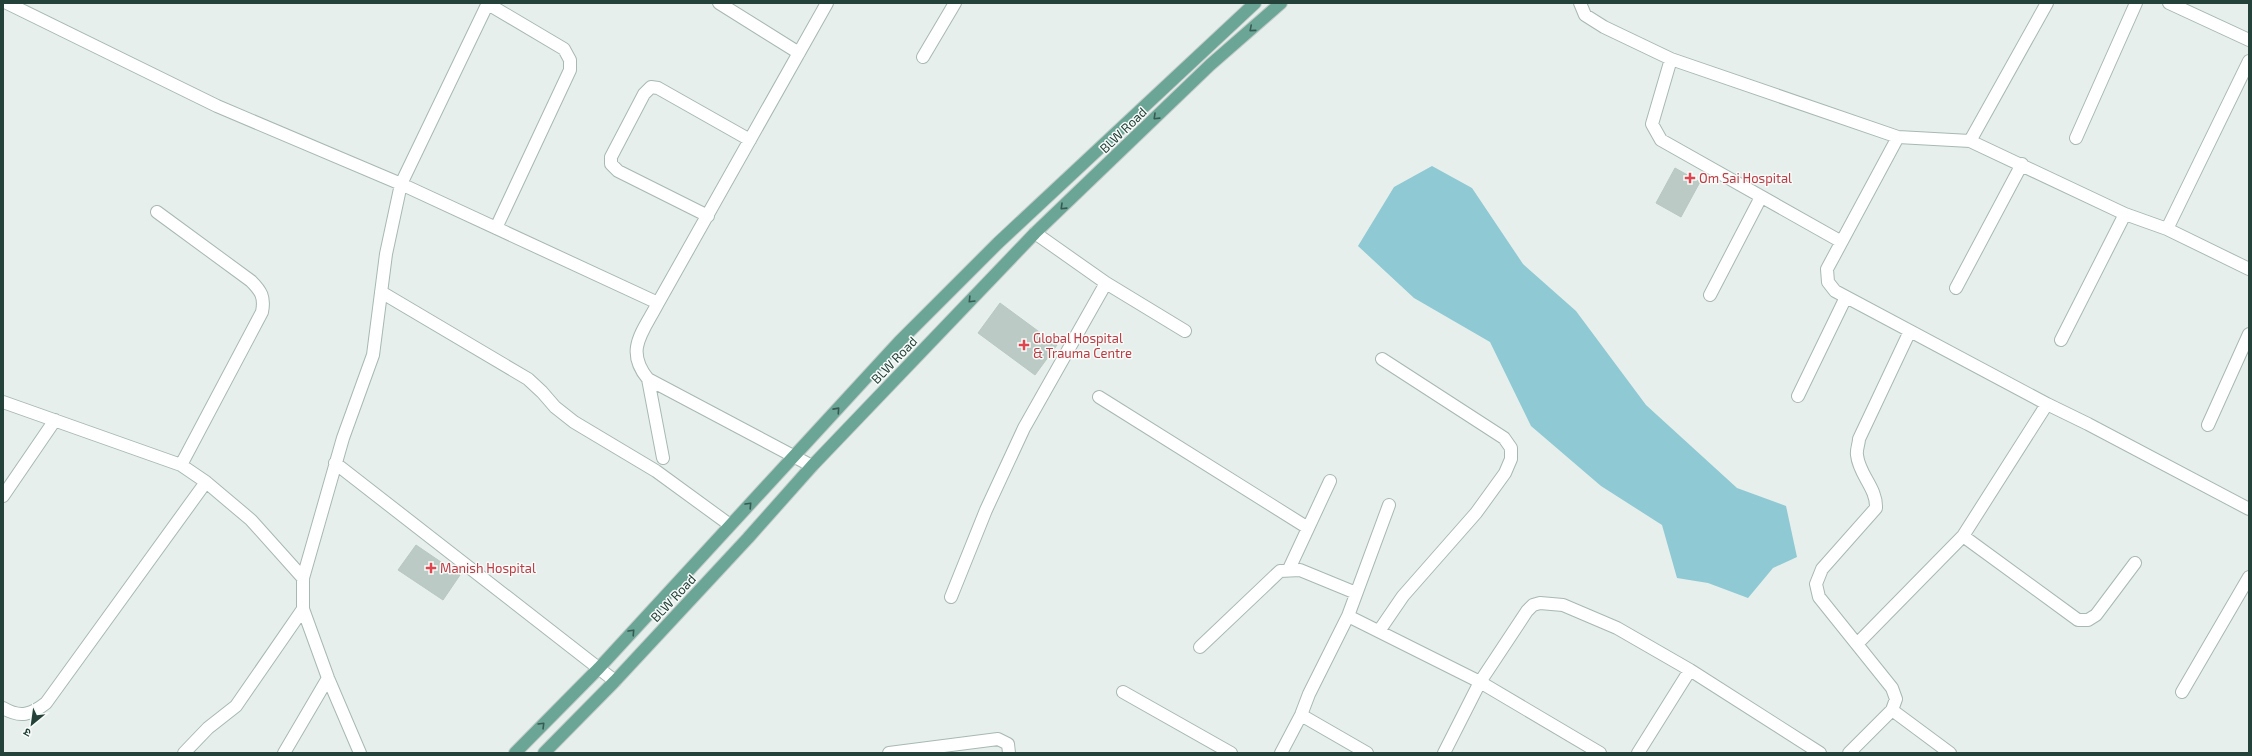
<svg xmlns="http://www.w3.org/2000/svg" width="2252" height="756" viewBox="0 0 2252 756" font-family="'Exo 2','Noto Sans Devanagari',sans-serif">
<style>
.water{fill:#8ec9d4}
.building{fill:#bbcac4;stroke:#b8c9c2}
.lines{fill:none;stroke-linecap:round;stroke-linejoin:round}
.minor-casing{stroke:#a8b8b2;stroke-width:14}
.primary-casing{stroke:#c2cac8;stroke-width:14}
.minor{stroke:#fff;stroke-width:12}
.primary{stroke:#6aa596;stroke-width:12}
.oneway{stroke:#365b51}
.health-dot{fill:#e0444e;stroke:#f7fbf9;stroke-width:1.5}
.labels{text-anchor:middle;dominant-baseline:central;stroke-width:3;stroke-linejoin:round;paint-order:stroke}
.street-label{font-size:13px;fill:#24423a;stroke:#f7fbf9}
.health-label{font-size:13px;fill:#be3a42;stroke:#f7fbf9;text-anchor:start}
</style>
<rect width="100%" height="100%" fill="#e6efeb"/>
<path class="water" d="M1432,166l40,22 51,76 53,47 70,94 91,83 49,18 11,51 -24,11 -25,30 -40,-15 -31,-5 -15,-53 -61,-39 -70,-60 -41,-84 -76,-44 -56,-52 36,-59z"/>
<path class="building" d="M1675,168l25,14 -19,35 -25,-14z
M1000,303l57,42 -22,30 -57,-42z
M416,545l44,30 -17,25 -45,-30z"/>
<g class="lines">
<defs>
<path id="minor" d="M7,3l210,103 184,78 257,119
M719,3l80,50
M1580,3l5,12 19,12 67,32 227,78 72,4 155,73 42,15 82,40
M2169,3l80,37
M488,4l76,45 6,11v10l-74,158
M923,57l32,-54
M1671,59l-19,65 9,16 179,101
M1898,137l-71,132 1,13 7,9 212,113 41,20 161,85
M2076,138l60,-135
M1970,141l77,-138
M157,212l94,69c10,10 14,16 11,31l-81,153
M708,216l-90,-45 -7,-7v-7l33,-63 7,-7 7,1 92,52
M2167,229l82,-168
M1035,233l71,50 79,48
M1956,288l66,-124
M381,292l147,87 14,13 13,15 19,15 82,49 74,54
M1710,295l51,-98
M2061,340l64,-126
M648,379l15,79
M1798,396l48,-99
M1099,397l209,131
M3,402l178,63 25,17 45,38 52,58
M2208,425l41,-91
M335,463l280,218
M812,466l-164,-87c-24,-29 -5,-47 10,-76l169,-300
M3,496l52,-76
M1963,536l115,84h10l8,-5 39,-52
M1289,569l41,-88
M951,597l35,-87 38,-82 82,-145
M1348,616l132,66 120,71
M1379,631l24,-35 73,-83 29,-40 6,-14v-11l-7,-10 -122,-79
M1857,644l106,-108 84,-132
M1200,647l80,-76 20,-1 56,23
M1123,692l108,61
M2182,692l67,-115
M3,708c17,10 28,7 43,-5l160,-221
M1892,710l58,43
M1301,715l66,38
M184,753l24,-25 28,-22 67,-97
M284,753l44,-75
M360,753l-32,-75 -25,-69v-31l40,-140 30,-83 13,-101 15,-70 87,-181
M889,753l109,-14 10,5 1,9
M1281,753l20,-38 8,-21 39,-78 41,-111
M1444,753l36,-71 47,-71 6,-6 7,-2 23,2 54,23 73,42 130,83
M1638,753l52,-83
M1849,753l43,-43 4,-11 -4,-11 -73,-91 -3,-13 6,-15 54,-61c1,-20 -17,-33 -19,-53 -1,-5 2,-11 2,-16l51,-108"/>
<path id="primary" d="M515,753l84,-85 300,-326 99,-99 257,-240
M544,753l71,-72 133,-143 64,-72 223,-233 175,-168 71,-62"/>
</defs>
<use href="#minor" class="minor-casing"/>
<use href="#primary" class="primary-casing"/>
<use href="#minor" class="minor"/>
<use href="#primary" class="primary"/>
</g>
<defs><path id="oneway-chevron" d="M-2-3.5L2.5 0L-2 3.5" fill="none" stroke-width="1.6" stroke-linecap="round" stroke-linejoin="round"/></defs>
<g class="oneway">
<use href="#oneway-chevron" transform="translate(1252 29) rotate(139)"/>
<use href="#oneway-chevron" transform="translate(1156 117) rotate(136)"/>
<use href="#oneway-chevron" transform="translate(1063 207) rotate(136)"/>
<use href="#oneway-chevron" transform="translate(971 300) rotate(134)"/>
<use href="#oneway-chevron" transform="translate(837 410) rotate(-48)"/>
<use href="#oneway-chevron" transform="translate(749 505) rotate(-47)"/>
<use href="#oneway-chevron" transform="translate(632 632) rotate(-47)"/>
<use href="#oneway-chevron" transform="translate(542 725) rotate(-45)"/>
</g>
<g class="health-dot">
<path d="M1688 172h4v4h4v4h-4v4h-4v-4h-4v-4h4z"/>
<path d="M1022 339h4v4h4v4h-4v4h-4v-4h-4v-4h4z"/>
<path d="M429 562h4v4h4v4h-4v4h-4v-4h-4v-4h4z"/>
</g>
<g class="labels">
<g class="street-label">
<text transform="translate(1123 130) rotate(-44)">BLW Road</text>
<text transform="translate(894 360) rotate(-46)">BLW Road</text>
<text transform="translate(673 598) rotate(-47)">BLW Road</text>
</g>
<g class="health-label">
<text x="1699" y="178">Om Sai Hospital</text>
<text x="1033" y="338">Global Hospital<tspan x="1033" dy="15">&amp; Trauma Centre</tspan></text>
<text x="440" y="568">Manish Hospital</text>
</g>
</g>
<rect width="2252" height="756" fill="none" stroke="#24423a" stroke-width="8"/>
<g transform="translate(32 724) rotate(209)" stroke="#f7fbf9" stroke-width="3" paint-order="stroke">
<path d="M0-3L7 15L0 10L-7 15Z" fill="#24423a"/>
<text y="-6" font-size="11" font-weight="bold" text-anchor="middle" fill="#24423a">उ</text>
</g>
</svg>
